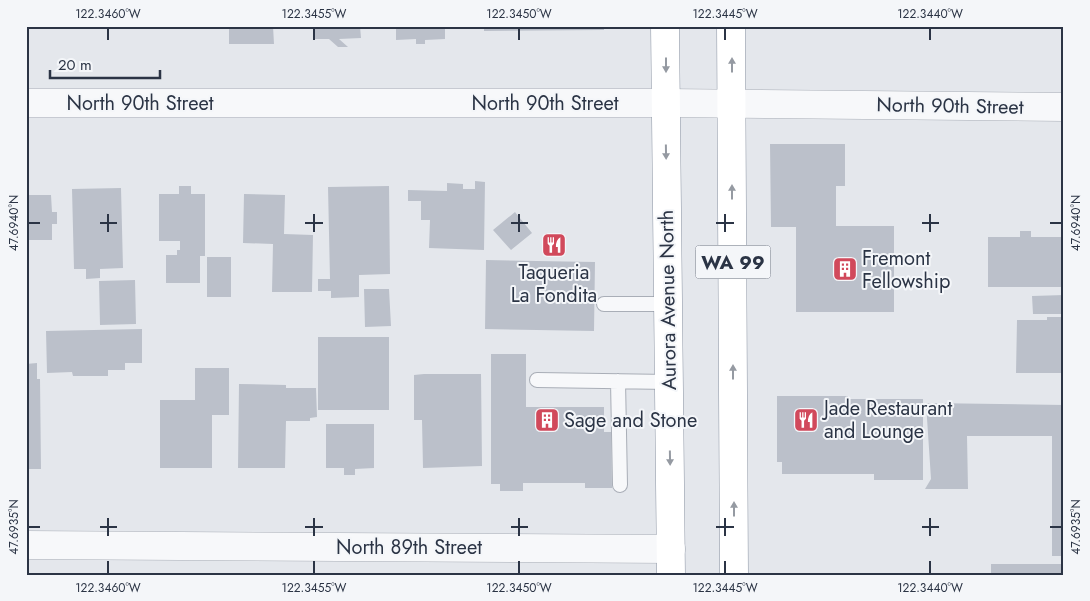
<svg xmlns="http://www.w3.org/2000/svg" width="1090" height="601" viewBox="0 0 1090 601" font-family="Jost,sans-serif">
<style>
.building{fill:#bbc0ca}
.lines{fill:none;stroke-linecap:round;stroke-linejoin:round}
.service-casing{stroke:#a9aeb7;stroke-width:16}
.minor-casing{stroke:#a9aeb7;stroke-width:29}
.tertiary-casing{stroke:#a9aeb7;stroke-width:29}
.trunk-casing{stroke:#8b94a3;stroke-width:29}
.service{stroke:#f7f8fa;stroke-width:14}
.minor{stroke:#f7f8fa;stroke-width:28}
.tertiary{stroke:#f7f8fa;stroke-width:28}
.trunk{stroke:#fff;stroke-width:28}
.oneway{fill:#959aa2}
.ticks{fill:none;stroke:#2b3445;stroke-width:2}
.labels{text-anchor:middle;dominant-baseline:central;stroke-width:4;stroke-linejoin:round;paint-order:stroke}
.shield{fill:#f4f6f9;stroke:#676e7b;stroke-width:1}
.shield-label{font-size:19px;font-weight:bold;fill:#2b3445}
.street-label{font-size:20px;fill:#2b3445;stroke:#f4f6f9}
.poi-label{font-size:20px;fill:#2b3445;stroke:#f4f6f9;text-anchor:start}
.neatline{fill:none;stroke:#2b3445;stroke-width:2}
.ticks-label{font-size:12px;text-anchor:middle;fill:#2b3445}
</style>
<rect width="100%" height="100%" fill="#e4e7ec"/>
<path class="building" d="M229,26h44l1,18h-45z
M314,26h46l1,12 -22,1 9,8h-10l-9,-8h-14z
M396,26h49v13l-20,1v4h-9v-5l-20,1z
M484,26h120v4l-120,1z
M770,144h75v42h-9v40h58v86h-98v-85h-25z
M475,181l10,1 -1,68 -55,-2 1,-28h-9v-19h-13v-11l39,1v-8l16,1v5h12z
M179,186h12v8h14v62h-5v27h-34v-28h11v-5h3v-9h-21v-47h20z
M389,186l1,88 -31,1v22l-28,1v-7h-13v-12h12l-2,-92z
M121,188l2,80 -23,1v9l-14,1v-10h-12l-2,-80z
M244,194l41,1 -1,39 29,1 -1,57h-40l1,-48 -30,-1z
M26,195h25l1,17h5v12h-5v16h-26z
M515,212l17,21 -21,17 -18,-20z
M1020,231h11v6h33v50h-76v-50h32z
M207,257h24v40h-24z
M486,260l109,2 -1,69 -109,-2z
M135,280l1,44 -36,1 -1,-44z
M364,289h25l2,37 -26,1z
M1064,295v19h-31l-1,-18z
M1047,317h17v56h-48l1,-53h30z
M142,329v34h-17v7h-17v6h-35l-1,-4 -25,1 -1,-42z
M318,337h71v73h-71z
M491,354h35v53h78v25h7l1,56h-27v-5h-62v8h-23v-7h-9z
M37,363v16h3l1,90h-15v-105z
M195,368h34v47h-17v53h-52v-68h35z
M424,374h57l1,92 -59,2 -1,-48h-8v-45z
M239,384l47,1v3h30l1,29 -7,1v3h-24l-1,47h-47z
M777,396h71v3h75v81h-49v-6h-92v-12h-5z
M926,403l138,2v170h-73v-11h71l-1,-8h-9v-120h-85l1,53h-43l6,-10z
M326,424h48v44l-19,1v6h-11v-7h-18z"/>
<g class="lines">
<defs>
<path id="service" d="M604,304h64
M537,380l132,2
M618,381l2,104"/>
<path id="minor" d="M26,103h640
M26,545l645,4"/>
<path id="tertiary" d="M666,103l398,4"/>
<path id="trunk" d="M665,26l6,549
M731,26l3,549"/>
</defs>
<use href="#service" class="service-casing"/>
<use href="#minor" class="minor-casing"/>
<use href="#tertiary" class="tertiary-casing"/>
<use href="#trunk" class="trunk-casing"/>
<use href="#service" class="service"/>
<use href="#minor" class="minor"/>
<use href="#tertiary" class="tertiary"/>
<use href="#trunk" class="trunk"/>
</g>
<defs><path id="oneway-solid" d="M-6-.8H1V-3.2L6.5 0L1 3.2V.8H-6Z" transform="scale(1.25)"/></defs>
<g class="oneway">
<use href="#oneway-solid" transform="translate(666 65) rotate(90)"/>
<use href="#oneway-solid" transform="translate(732 65) rotate(-90)"/>
<use href="#oneway-solid" transform="translate(666 152) rotate(89)"/>
<use href="#oneway-solid" transform="translate(732 192) rotate(-90)"/>
<use href="#oneway-solid" transform="translate(733 372) rotate(-90)"/>
<use href="#oneway-solid" transform="translate(670 458) rotate(89)"/>
<use href="#oneway-solid" transform="translate(734 509) rotate(-90)"/>
</g>
<path class="ticks" d="M108,28v12M314,28v12M519,28v12M725,28v12M930,28v12M108,214v18M314,214v18M519,214v18M725,214v18M930,214v18M28,223h12M100,223h17M305,223h18M511,223h17M716,223h18M922,223h17M1050,223h12M108,518v18M314,518v18M519,518v18M725,518v18M930,518v18M28,527h12M100,527h17M305,527h18M511,527h17M716,527h18M922,527h17M1050,527h12M108,561v13M314,561v13M519,561v13M725,561v13M930,561v13"/>
<defs>
<symbol id="restaurant-square" viewBox="-11 -11 22 22"><rect x="-9" y="-9" width="18" height="18" rx="4" fill="#d1495b" stroke="#f4f6f9"/><path d="M-5-6h1v4h1v-4h1v4h1v-4h1v5L-1.5 .5V6h-2V.5L-5-1ZM5-6V6H3V1.5H1.5Q1.5-4 5-6Z" fill="#fff"/></symbol>
<symbol id="building-square" viewBox="-11 -11 22 22"><rect x="-9" y="-9" width="18" height="18" rx="4" fill="#d1495b" stroke="#f4f6f9"/><path d="M-4-6H4V6H1V3H-1V6H-4ZM-2.5-4.3h1.7v1.8h-1.7ZM.8-4.3h1.7v1.8H.8ZM-2.5-1h1.7V.8h-1.7ZM.8-1h1.7V.8H.8Z" fill="#fff"/></symbol>
</defs>
<g fill-rule="evenodd">
<use href="#restaurant-square" x="540" y="231" width="28" height="28"/>
<use href="#building-square" x="831" y="255" width="28" height="28"/>
<use href="#building-square" x="533" y="406" width="28" height="28"/>
<use href="#restaurant-square" x="792" y="406" width="28" height="28"/>
</g>
<g class="labels">
<rect class="shield" x="695.5" y="245.5" width="75" height="33" rx="4"/>
<g class="shield-label">
<text x="733" y="262">WA 99</text>
</g>
<g class="street-label">
<text x="140" y="103">North 90th Street</text>
<text x="545" y="103">North 90th Street</text>
<text transform="translate(950 106) rotate(1)">North 90th Street</text>
<text transform="translate(668 300) rotate(-91)">Aurora Avenue North</text>
<text x="409" y="547">North 89th Street</text>
</g>
<g class="poi-label">
<text x="862" y="258">Fremont<tspan x="862" dy="23">Fellowship</tspan></text>
<text x="554" y="272" text-anchor="middle">Taqueria<tspan x="554" dy="23">La Fondita</tspan></text>
<text x="824" y="408">Jade Restaurant<tspan x="824" dy="23">and Lounge</tspan></text>
<text x="564" y="420">Sage and Stone</text>
</g>
</g>
<rect width="1090" height="601" fill="none" stroke="#f4f6f9" stroke-width="55"/>
<path d="M50 70v8h110v-8" fill="none" stroke="#2b3445" stroke-width="2.5"/>
<text x="58" y="70" font-size="15" fill="#2b3445" stroke="#f4f6f9" stroke-width="4" paint-order="stroke">20 m</text>
<rect x="28" y="28" width="1034" height="546" class="neatline"/>
<g class="ticks-label">
<text x="108" y="18">122.3460°W</text>
<text x="314" y="18">122.3455°W</text>
<text x="519" y="18">122.3450°W</text>
<text x="725" y="18">122.3445°W</text>
<text x="930" y="18">122.3440°W</text>
<text transform="translate(14 223) rotate(-90)" y="4">47.6940°N</text>
<text transform="translate(1076 223) rotate(-90)" y="4">47.6940°N</text>
<text transform="translate(14 527) rotate(-90)" y="4">47.6935°N</text>
<text transform="translate(1076 527) rotate(-90)" y="4">47.6935°N</text>
<text x="108" y="592">122.3460°W</text>
<text x="314" y="592">122.3455°W</text>
<text x="519" y="592">122.3450°W</text>
<text x="725" y="592">122.3445°W</text>
<text x="930" y="592">122.3440°W</text>
</g>
</svg>
